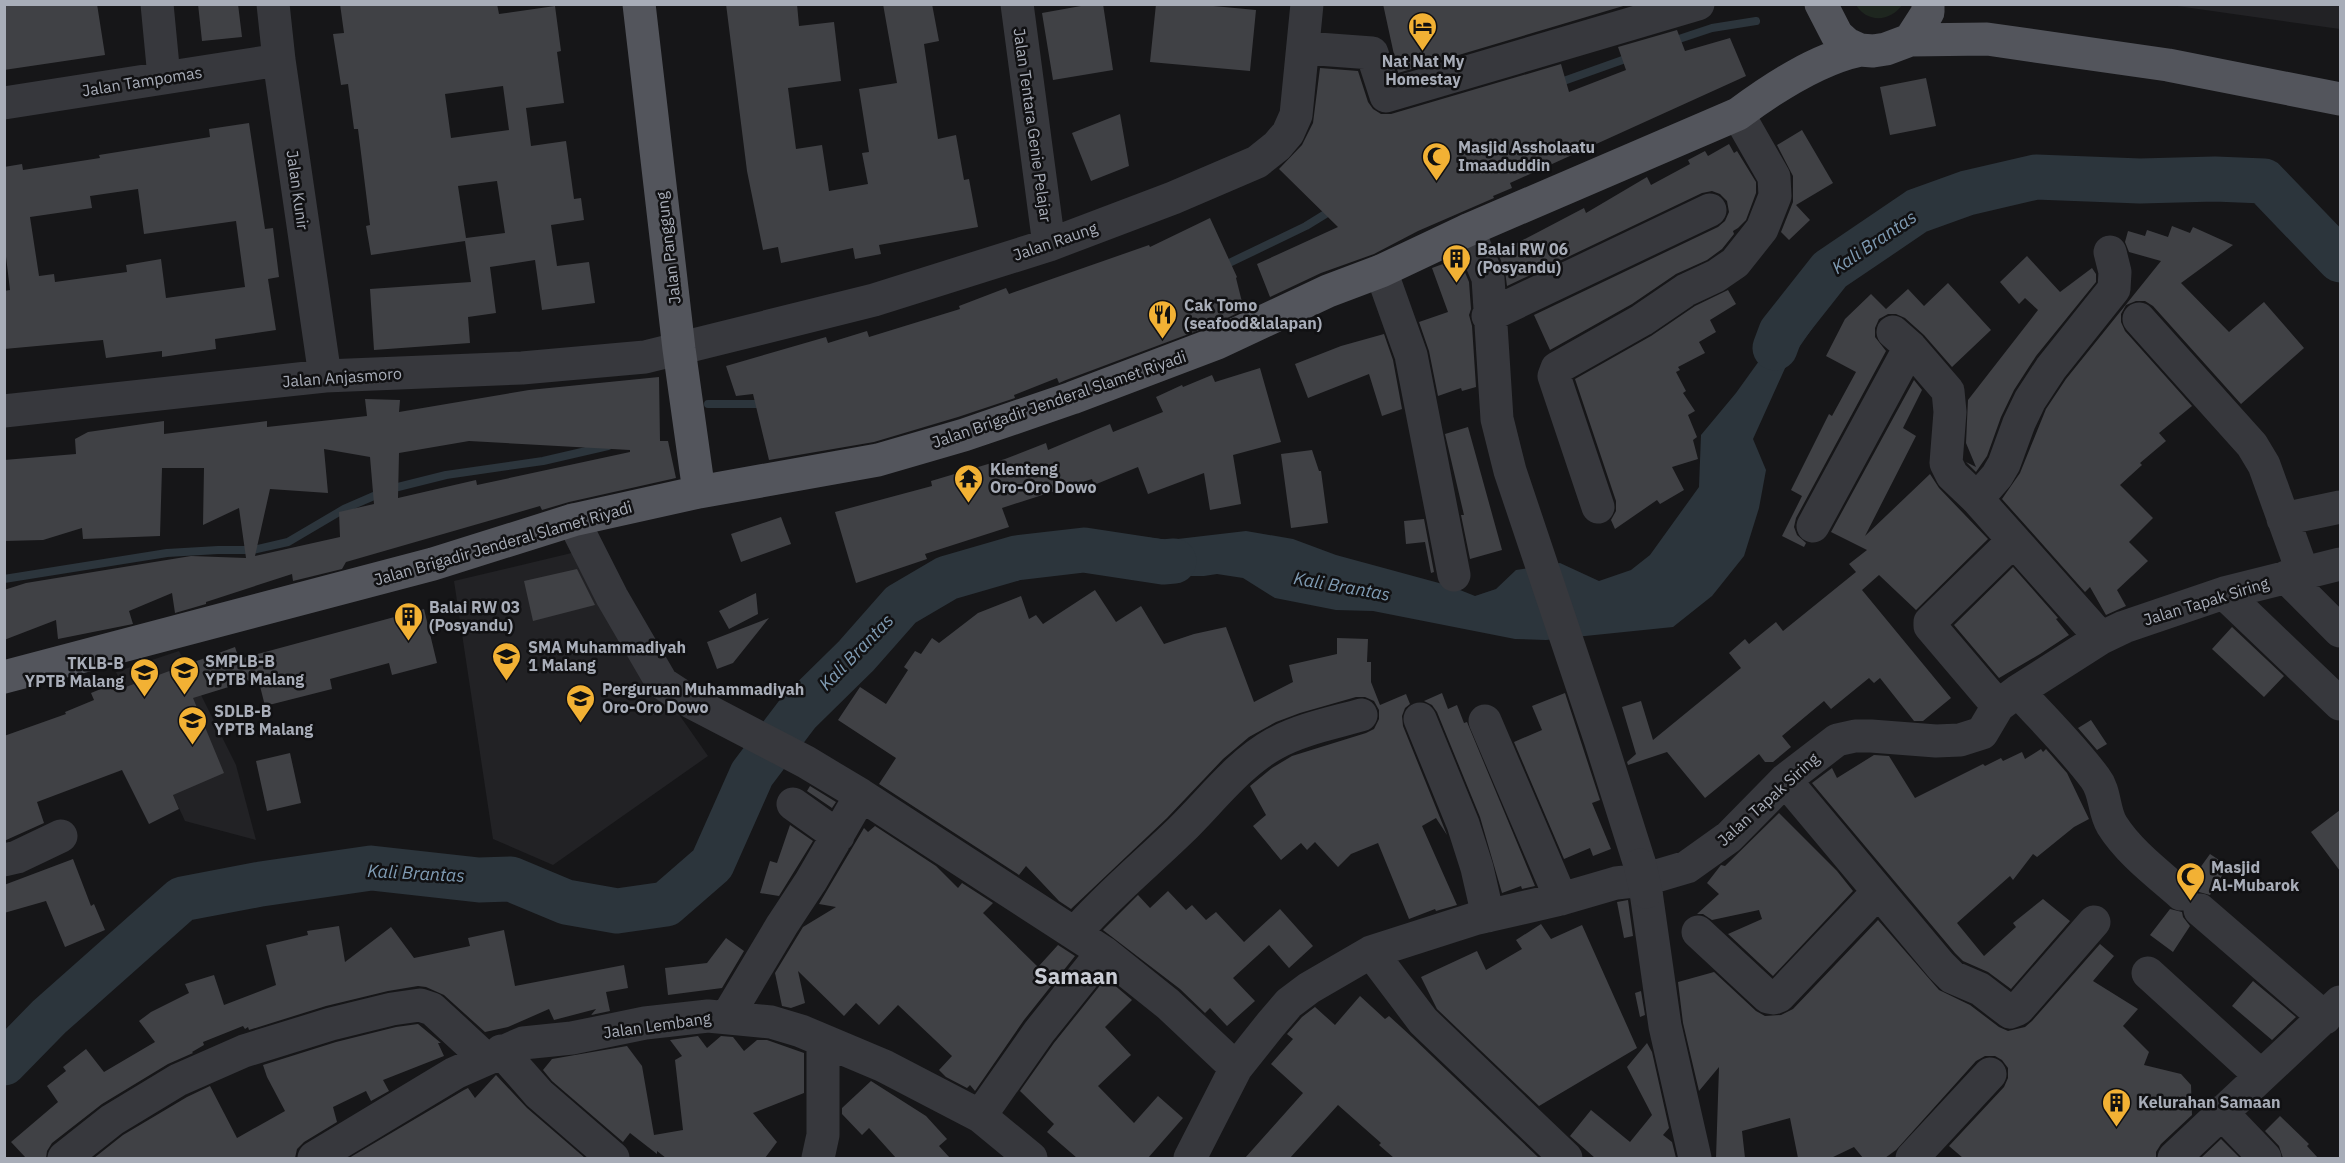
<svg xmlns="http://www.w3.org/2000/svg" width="2345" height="1163" viewBox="0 0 2345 1163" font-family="'IBM Plex Sans',sans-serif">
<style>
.built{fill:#222225}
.green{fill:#1e261f}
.water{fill:#2c353c}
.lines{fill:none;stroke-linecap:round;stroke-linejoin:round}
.stream{stroke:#2c353c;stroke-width:8}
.river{stroke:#2c353c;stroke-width:45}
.building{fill:#404145;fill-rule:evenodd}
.minor{stroke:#37383d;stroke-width:33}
.major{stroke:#53555c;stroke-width:33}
.minor-bridge{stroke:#37383d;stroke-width:33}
.labels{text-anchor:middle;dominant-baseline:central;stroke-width:5;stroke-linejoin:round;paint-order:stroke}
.poi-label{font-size:16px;font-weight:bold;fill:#a8adb8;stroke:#111113;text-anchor:start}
.street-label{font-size:16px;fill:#a8adb8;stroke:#111113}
.water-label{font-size:18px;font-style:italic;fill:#7f9bb3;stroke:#111113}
.district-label{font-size:22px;font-weight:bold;fill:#c9ccd4;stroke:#111113}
</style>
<rect width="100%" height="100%" fill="#161618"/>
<path class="built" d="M2170,5h170v24z
M580,551l84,142 44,63 -155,109 -60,-26 -39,-258z
M179,651l57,114 20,75 -71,-19 -69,-149z"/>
<path class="green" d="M1856,5h46c-12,17 -35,18 -46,0z"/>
<path class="water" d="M1802,290l18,18 3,5 -37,53 -33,73 13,31 -7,38 -15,48 -32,40 -39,31 -127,13 -31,-1 -142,-28 -37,-1 -61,-12 -32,-20 -26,-4 -13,2h-88l-5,-43 58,7 77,-9 47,8 43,16 114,31 25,10 21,-7 20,-19 44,-7 39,18 32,-11 19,-15 49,-68 2,-52 35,-42 23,-32 17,-42z"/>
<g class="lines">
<path class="stream" d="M1673,41l39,-13 44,-7
M1558,83l73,-26
M1223,266l83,-40 26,-16
M708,404h56
M4,579l163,-26 51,-3h35l35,-8 56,-33 46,-20 56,-14 97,-14 65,-15"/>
<path class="river" d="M1775,348l6,-16 49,-62 87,-59 50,-18 69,-16 104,4 75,-2 49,2 76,79
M4,1063l45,-46 133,-118 79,-15 110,-16 108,12 32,-1 55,23 51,9 49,-7 46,-40 40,-90 46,-61 58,-57 45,-51 46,-27 69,-20 68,-8 79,12 11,-1"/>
</g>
<path class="building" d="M4,4h93l8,51 -101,15z
M198,4h40l4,33 -40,4z
M340,4h157l2,10 56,-8 6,45 -4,1 7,51 -38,5 5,38 35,-5 8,58 7,-1 3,22 -33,5 6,41 32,-4 6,41 -53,7 -7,-50 -45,7 6,46 -28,4 2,26 -96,7 -4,-61 101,-7 -6,-41 -94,14 -5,-29 4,-1 -12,-96h-4l-6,-45 -7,1 -8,-51 11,-1zM503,86l6,44 -58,8 -6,-44zM497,181l8,52 -39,5 -8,-52z
M726,4h71l2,22 35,-4 7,59 -53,7 8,61 26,-4 7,46 39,-7 -6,-31 7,-1 -10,-63 38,-6 -14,-79h49l7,37 -15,3 14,95 18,-4 8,45 5,-1 9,48 -99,18 2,9 -26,5 -2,-11 -72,15 -3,-16 -15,3 -16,-79z
M1092,4h11l10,66 -60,10 -11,-67z
M1156,4h36l64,6 -6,61 -100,-9z
M1383,4h247l-232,69z
M1677,30l8,21 45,-13 16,38 -236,107 2,5 -19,8 1,2 -76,33 -44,23 -53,19 -51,24 -13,-33 81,-37 -59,-58 23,-24 11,-22 7,-55 38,3 10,31 5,7 8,5h10l170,-50 8,28 57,-22 -8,-23z
M1926,78l10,48 -46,9 -10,-48z
M1120,114l9,52 -38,15 -19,-48z
M249,123l16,106 8,-1 6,49 -11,2 8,51 -61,9 1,10 -54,8v-6l-56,7 -3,-18 -99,9v-58l6,-1 -6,-50v-73l18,-3 1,6 77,-12 -1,-3 111,-18 -1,-8zM138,189l6,45 92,-13 9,66 -79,11 -5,-39 -35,6 1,7 -72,10 -1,-8 -15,2 -9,-59 62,-9 -2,-12z
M1802,130l31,53 -37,22 14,15 -21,20 -8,-8 12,-30v-26l-16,-31z
M1729,144l5,9 3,-2 19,31v11l-10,27 -8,8 -5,3 1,3 -12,15 -15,11 -31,14 -44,30 -82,46 -16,-35 184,-88 7,-6 4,-9 -2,-11 -7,-7 -8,-3 -10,2 -195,93 -2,-15 -7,-18 86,-45 2,5 61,-36 4,8 39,-21 -2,-4 17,-9 3,5z
M1210,218l27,59 -1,1 8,32 -34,16 -144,54 -7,3 -2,-5 -43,17 1,3 -57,19 -84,25 -105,18 -16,-66 -17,2 -10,-30 100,-29 2,6 39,-12 2,6 91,-28 -1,-3 47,-18 3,6 140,-49 1,2z
M2172,226l18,7 3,-6 40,18 -52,38 48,49 35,-30 40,46 -63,56 -88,-98 -8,-5h-9l-10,4 -5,9v8l4,9 67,75 -33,27 7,8 -26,22 2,2 -22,20 33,33 -24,24 19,19 -31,29 9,16 -20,9 -16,-28 -5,5 -83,-93 18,-26 26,-64 20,-30 95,-118 -32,-9 -4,-10 3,-11 17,5 2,-6 21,7z
M2027,256l33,36 32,-24 4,6v8l-60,74 -22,34 -13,27 -14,39 -11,16 -10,-10 10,5 -10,-24 2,-43 70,-90 -13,-12 -6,6 -19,-22z
M1459,258l10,24 2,27 -2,6 3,11 4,61 -14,4 -1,-3 -23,8 -9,-45 -10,-29 29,-10 -16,-44z
M1948,283l43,47 -39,37 -28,-32 -19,-17 -9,-4h-8l-9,5 -4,9v9l11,14 -90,167 -2,9 3,8 9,8 -2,4 -22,-11 20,-40 -11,-6 38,-76 3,2 24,-44 -30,-16 19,-37 26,-25 15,15 22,-20 16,17z
M1728,290l8,14 -26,16 6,12 -17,10 6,11 -27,14 2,3 -4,2 10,19 -3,2 12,18 -7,4 9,22 -4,3 5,19 -26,8 12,23 -24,14 -3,-4 -42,29 -4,-9 5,-9v-10l-41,-122 76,-43 44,-30z
M1384,334l9,26 9,49 -20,7 -13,-42 -61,24 -13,-34 46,-18z
M1260,368l21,74 -48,13 8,49 -31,6 -6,-37 -56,21 -10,-27 -44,18 -2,-6 -90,29 7,19 -84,27 2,5 -71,24 -21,-71 97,-26 -1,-5 74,-22 41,-16 2,7 62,-26 3,8 50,-20 -7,-15 26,-12 1,2 29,-12 3,7z
M659,377l1,64h8l8,37 -107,24 -27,8 -2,-4 -194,56 -4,7 -49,12 -1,-7 -86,28v2l-31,9 -3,-20 -43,18 4,13 -75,15 -2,-19 -52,20v-50l22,-7 165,-27 55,2 -7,-50 -36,17 1,-57h-42l-2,68 -77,3 -1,-11 -39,12 -39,1v-81l72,-6 -1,-15 13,-7 76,-11v13l103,-13v6l100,-11 -2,-17 35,1 -1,12 130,-22zM469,441l161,9v2l-153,33 -1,-5 -78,18 1,-45zM324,449l46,8 4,47 -35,8 1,25 -85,19 15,-67 58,4z
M1914,380l8,10 -19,38 13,8 -51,100 65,-62 9,14 49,51 -72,71 -37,-35 -17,15 89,108 -28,23h-9l-34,-43 -6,5 -5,-5 -38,31 -7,-8 -42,35 9,11 -18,15h-8l-6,-8 -54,44 -38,-46 -39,13 -1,-3 9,-8 -14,-47 19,-6 12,39 88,-72 -12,-15 16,-14 4,5 27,-22 7,9 73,-59 -7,-8 18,-14 -36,-18z
M1468,427l34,123 -32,9 -9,-44h3l-19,-81z
M1312,450l7,21h2l7,52 -37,5 -10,-74z
M781,517l10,27 -50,18 -10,-28z
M1424,519l10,53 -3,1 -6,-31 -19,2 -2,-23z
M2013,567l45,51 -2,1 13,16 -29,19 -41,24 -45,-53z
M577,569l18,36 -62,16 -9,-40z
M1095,590l21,32 25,-16 23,38 30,-10 32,-7 28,75 39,-20 -4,-17 48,-11v-16l31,1 -1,23h4v20l9,23 26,-11 4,10 -5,4 -3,8 1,10 44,109 -11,-17 -14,8 35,79 -21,6 -1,-2 -26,10 -31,-76 -27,11 -13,13 -23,-25 -8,8 -6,-7 -20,17 -28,-34 13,-11 -16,-29 22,-18 20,-12 74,-23 8,-4 5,-10v-9l-5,-9 -9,-4h-9l-56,16 -24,9 -27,15 -26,22 -56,59 -96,91 -12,-8 -33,-35 -7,9 -140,-91 17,-26 -58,-38 22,-33 26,17 22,-34 -4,-3 11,-16 6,3 11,-16 7,5 39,-30 43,-17 8,23 7,-4 7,9z
M756,593l2,21 -29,15 -10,-18z
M424,609l13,54 -45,12 -3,-12 -59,16 2,10 -67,17 -7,-28 -65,20 31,75 -51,22 6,14 -30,15 -27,-54 -85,32 7,21 -40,18v-105l62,-22 -1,-2 29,-12 -3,-7 29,-12 3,7 112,-41 4,12z
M769,618l-36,45 -16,6 -10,-27z
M2232,627l52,49 -20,21 -52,-48z
M1442,693l6,16 9,-4 7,18 3,-1 68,164 -13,3 -1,-3 -19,7 -22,-76 -43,-105 -5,-7 -8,-4z
M1565,693l35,107 -8,3 19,46 -18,7 -3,-8 -26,11 -50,-117 28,-12 -10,-24z
M2091,720l16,24 -10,6 -19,-22z
M2041,749l2,3 3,-3 21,24 22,46 -15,8 -37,30 -4,-3 -20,26 -3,-4 -53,47 27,33 32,-29 -3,-4 30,-24 27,22 -59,68 -23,-17 -25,-11 -8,-8 -143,-170 20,-15 5,10 37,-23 15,1 26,42 68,-34 2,2 16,-8 2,3 19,-9 3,7z
M290,753l11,50 -34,8 -11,-50z
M810,786l26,16 -4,6 -25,-17z
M2340,810v61l-29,-39z
M1779,813l58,58 16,20 -80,85 -45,-42 34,-15 -3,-9 -47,10 -9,-6h-6l22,-20 -12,-11 14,-18 4,1z
M790,825l23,16 -34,55 -19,-3 10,-32 7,2z
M875,826l61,40 22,22 4,-5 31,20 -10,10 55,54 20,-22 17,11 -51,64 -49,71 -5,-6 -3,3 -21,-11 -7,-7 13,-14 -54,-51 -19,20 -23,-22 -12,13 -46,-45 7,32 -14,5 -9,-2 -7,-33 28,-46 33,-20 -17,-3 45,-76 4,4z
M2210,854l18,12 -18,29 -11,-3 -7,-13z
M73,859l18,47 3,-2 11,26 -40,17 -19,-46 -42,12v-28z
M1168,891l18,19 6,-5 14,15 10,-8 28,30 36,-33 33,37 -24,22 -20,-23 -36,33 22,23 -28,25 -17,-18 -5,5 -25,-24 -77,-59 35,-35 12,13z
M1628,900l5,36 -9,2 -7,-36z
M2170,909l12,3 1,5 7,9 -17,26 -23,-17z
M1878,920l61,70 31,15 29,22 9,4 17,-4 7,-6 68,-77 14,12 -21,25 45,28 -15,17 26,26 -5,13 37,9 10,11 1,30 -31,29 -5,8v6h-193l-14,-12 55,-59 4,-9v-10l-6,-8 -7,-4h-10l-9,5 -80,89 -11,8h-22l-9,-11 -23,11h-33l-8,-40 -48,13 3,27h-29l3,-91 -20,24 -16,-68 -5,-41 36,-10 42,39 9,5 16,-1 12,-6z
M1541,924l10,15 31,-14 55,123 -98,58 -102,-97 -16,-32 56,-26 9,19 36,-21 -6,-9z
M339,926l6,36 46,-35 23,31 56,-12 -2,-8 36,-8 11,56 109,-21 4,23 -22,4 4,19 -19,4 5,-6 -42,11 -5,-11 -41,18 -23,5 -41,-37 -18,-8 -8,-1 -30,5 -62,15 -77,24 -1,-3 -3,2 -2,-3 -40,16 1,3 -12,7 1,1 -25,11 -66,40 -50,39 -5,8 -1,7h-20l-15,-16 47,-40 -11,-16 19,-15 -3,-4 23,-18 18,23 51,-30 -16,-21 12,-9 38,-19 -4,-9 29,-9 10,30 52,-20 -10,-40 42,-10 -1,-4z
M726,938l18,13 -22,37 -54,7 -3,-27 42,-5z
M1106,978l26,22 -27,27 26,28 -33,31 36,37 24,-27 25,22 -35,40h-71l-30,-26 7,-8 -34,-33 34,-48z
M2253,981l43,36 -24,23 -40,-34z
M1641,991l4,24 -5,2 -5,-24z
M1360,996l25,23 4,-3 23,21 127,121h-145l-15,-13 2,-2 -43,-38 -48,53h-45l58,-65 -32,-29 22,-25 -6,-5 15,-17 13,-10 20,18z
M418,1024l23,19h-3l6,13 -61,24 6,11 -18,10 -5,-10 -33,16 4,15 -33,20 -7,7 -2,9h-201l29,-23 64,-38 23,-11 27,52 48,-27 -18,-34 -4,-12 73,-23 60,-15z
M698,1036l9,12 14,-12 12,1 11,14 13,-11h10l37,13v40l-51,20 24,29 -12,16h-99l-9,-7v3l-27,-21 -7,9 -71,-61 -9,-11 9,-11 75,-13 15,20 12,69 29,-5 -8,-70 7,-4 -12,-16z
M1647,1043l5,9 17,76 -6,7 9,7 4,16h-81l-25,-22 21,-26 39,32 22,-27 -25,-48z
M496,1075l31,33 58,50h-236l115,-68 4,-2 7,10z
M871,1081l55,35 21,23 -8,7 11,12h-54l-27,-30 -7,7 -20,-21v-6z
M2280,1116l29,28 -2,2 11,12h-35l-4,-12 -14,-15z
M2221,1139l19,19h-39z"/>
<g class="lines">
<path class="minor" d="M157,4l7,73
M273,4l6,56 46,316
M1017,4l32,241
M1304,48l68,5 14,43 312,-92
M4,103l275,-43
M1468,230l20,48 9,141 13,52 90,268 40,126
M1381,271l30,84 43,220
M1488,316l222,-106
M2139,319l113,126 12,20 39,108
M1893,332l17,15 38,44 2,21 -4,51 6,12 25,24 124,139
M4,411l321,-35 197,-8 123,-11 229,-57 175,-55 124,-47 84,-36 20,-16 11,-13 8,-18 11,-111
M1977,499l20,-23 7,-12 15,-41 11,-23 21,-32 63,-79 1,-17 -5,-20
M1598,507l-44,-131 3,-8 85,-48 44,-30 30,-14 19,-13 27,-34 13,-33 -1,-19 -36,-63
M2283,519l57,-12
M573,520l39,77 50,86 29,19 115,60 55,33 242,157 65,52 68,64
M1813,526l97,-179
M2286,577l54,54
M2224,593l116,111
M2018,691c25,28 54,56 77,87 11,14 8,32 17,47 17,27 45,48 69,69
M1998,706l-68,-80v-4l83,-81
M1420,719l43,105 14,44 11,48
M1485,721l76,178
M1785,780l156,186 11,11 28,12 30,23 8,-3 76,-87
M793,804l45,32
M4,860l13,-3 44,-21
M1646,892l19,134 30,132
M2200,910l125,108
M1698,932l70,65 6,1 5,-2 98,-103
M1075,933c32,-37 70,-68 105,-102 30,-29 58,-67 94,-87 27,-15 59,-21 87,-29
M1371,952l52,69 143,137
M2148,973l113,103
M727,1017l55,-92 29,-44 50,-86
M501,1051l38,43 74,64
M2221,1112l44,46
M980,1116l59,-84 64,-80
M64,1158l48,-38 66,-40 66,-29 87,-27 61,-15 28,-4 12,4 53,49
M314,1158l141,-85 68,-30 49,-5 73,-15 63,-7 63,6 30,9 83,35 96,50 51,42
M818,1158l5,-23v-94
M1190,1158l46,-90 35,-44 18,-21 20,-15 62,-36 103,-33 87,-20 55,-16 27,-3 44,-13 42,-30 56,-57 52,-40 18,-4h16l65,5 24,-1 22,-7 16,-27 20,-15 83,-53 23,-11 100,-34 116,-29
M1912,1158l78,-84
M2174,1158l166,-156"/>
<path class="major" d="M639,4l40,345 20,143
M1821,4l16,31 10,9 13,6 13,1 13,-2 24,-9 77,-1 181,26 172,34
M1910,40l18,-28v-8
M4,677l429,-113 140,-44 126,-28 179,-32 86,-25 108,-37 145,-55 111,-52 53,-20 87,-41 270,-116c35,-26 79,-55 122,-64"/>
<path class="minor-bridge" d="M1640,865l6,27"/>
</g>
<defs>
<symbol id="hotel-pin" viewBox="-11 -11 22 30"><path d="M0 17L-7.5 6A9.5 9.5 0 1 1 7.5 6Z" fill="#f2b134" stroke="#111113"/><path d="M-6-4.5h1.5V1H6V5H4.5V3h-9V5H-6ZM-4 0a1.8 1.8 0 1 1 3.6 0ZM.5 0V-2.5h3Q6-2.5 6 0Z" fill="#111"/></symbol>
<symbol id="mosque-pin" viewBox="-11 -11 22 30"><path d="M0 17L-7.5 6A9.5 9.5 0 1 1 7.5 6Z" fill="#f2b134" stroke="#111113"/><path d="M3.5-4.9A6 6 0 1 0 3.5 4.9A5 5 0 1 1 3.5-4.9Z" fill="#111"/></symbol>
<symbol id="building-pin" viewBox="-11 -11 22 30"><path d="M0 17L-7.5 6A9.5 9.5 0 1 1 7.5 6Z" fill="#f2b134" stroke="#111113"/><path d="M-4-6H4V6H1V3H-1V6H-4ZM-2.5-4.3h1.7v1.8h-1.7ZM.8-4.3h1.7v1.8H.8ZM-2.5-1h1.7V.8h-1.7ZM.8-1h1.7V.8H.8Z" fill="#111"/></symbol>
<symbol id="restaurant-pin" viewBox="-11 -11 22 30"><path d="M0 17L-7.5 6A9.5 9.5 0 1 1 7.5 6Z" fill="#f2b134" stroke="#111113"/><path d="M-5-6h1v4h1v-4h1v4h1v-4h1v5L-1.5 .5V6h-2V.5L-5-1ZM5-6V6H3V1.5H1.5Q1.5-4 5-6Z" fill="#111"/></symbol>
<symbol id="temple-pin" viewBox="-11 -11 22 30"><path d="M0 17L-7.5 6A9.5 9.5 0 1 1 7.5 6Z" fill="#f2b134" stroke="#111113"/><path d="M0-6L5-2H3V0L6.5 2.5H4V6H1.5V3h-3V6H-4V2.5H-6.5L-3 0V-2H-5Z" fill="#111"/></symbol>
<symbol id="school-pin" viewBox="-11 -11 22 30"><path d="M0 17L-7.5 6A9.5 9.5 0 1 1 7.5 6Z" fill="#f2b134" stroke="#111113"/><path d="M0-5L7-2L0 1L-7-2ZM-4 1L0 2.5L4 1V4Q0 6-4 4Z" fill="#111"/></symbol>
</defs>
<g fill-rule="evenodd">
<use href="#hotel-pin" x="1406" y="10" width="33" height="45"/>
<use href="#mosque-pin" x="1420" y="140" width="33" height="45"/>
<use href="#building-pin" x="1440" y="242" width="33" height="45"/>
<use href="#restaurant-pin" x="1146" y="298" width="33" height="45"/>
<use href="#temple-pin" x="952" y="462" width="33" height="45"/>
<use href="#building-pin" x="392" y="600" width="33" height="45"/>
<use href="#school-pin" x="490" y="640" width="33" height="45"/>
<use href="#school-pin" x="168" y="654" width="33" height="45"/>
<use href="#school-pin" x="128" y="656" width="33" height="45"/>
<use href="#school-pin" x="564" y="682" width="33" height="45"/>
<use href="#school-pin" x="176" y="704" width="33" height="45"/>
<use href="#mosque-pin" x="2174" y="860" width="33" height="45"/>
<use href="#building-pin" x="2100" y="1086" width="33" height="45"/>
</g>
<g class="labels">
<g class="poi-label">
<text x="1423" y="61" text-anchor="middle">Nat Nat My<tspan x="1423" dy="18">Homestay</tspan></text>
<text x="1458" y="147">Masjid Assholaatu<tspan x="1458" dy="18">Imaaduddin</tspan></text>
<text x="1477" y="249">Balai RW 06<tspan x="1477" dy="18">(Posyandu)</tspan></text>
<text x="1184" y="305">Cak Tomo<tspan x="1184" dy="18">(seafood&amp;lalapan)</tspan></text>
<text x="990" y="469">Klenteng<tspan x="990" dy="18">Oro-Oro Dowo</tspan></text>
<text x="429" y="607">Balai RW 03<tspan x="429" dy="18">(Posyandu)</tspan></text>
<text x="528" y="647">SMA Muhammadiyah<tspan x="528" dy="18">1 Malang</tspan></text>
<text x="205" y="661">SMPLB-B<tspan x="205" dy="18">YPTB Malang</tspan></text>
<text x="124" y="663" text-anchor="end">TKLB-B<tspan x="124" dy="18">YPTB Malang</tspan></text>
<text x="602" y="689">Perguruan Muhammadiyah<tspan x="602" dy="18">Oro-Oro Dowo</tspan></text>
<text x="214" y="711">SDLB-B<tspan x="214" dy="18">YPTB Malang</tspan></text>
<text x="2211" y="867">Masjid<tspan x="2211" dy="18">Al-Mubarok</tspan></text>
<text x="2138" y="1102">Kelurahan Samaan</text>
</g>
<g class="street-label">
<text transform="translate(142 81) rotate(-9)">Jalan Tampomas</text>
<text transform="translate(1033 125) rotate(82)">Jalan Tentara Genie Pelajar</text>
<text transform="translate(298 190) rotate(82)">Jalan Kunir</text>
<text transform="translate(1055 241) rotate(-19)">Jalan Raung</text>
<text transform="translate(668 248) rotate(-97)">Jalan Panggung</text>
<text transform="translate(342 377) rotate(-4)">Jalan Anjasmoro</text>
<text transform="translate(1059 399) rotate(-19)">Jalan Brigadir Jenderal Slamet Riyadi</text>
<text transform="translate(503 543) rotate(-16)">Jalan Brigadir Jenderal Slamet Riyadi</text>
<text transform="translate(2206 601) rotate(-17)">Jalan Tapak Siring</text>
<text transform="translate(1768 799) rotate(-42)">Jalan Tapak Siring</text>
<text transform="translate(657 1025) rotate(-8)">Jalan Lembang</text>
</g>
<g class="water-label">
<text transform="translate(1874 242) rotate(-34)">Kali Brantas</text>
<text transform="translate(1342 586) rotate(10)">Kali Brantas</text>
<text transform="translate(856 652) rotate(-46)">Kali Brantas</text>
<text transform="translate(416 873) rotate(3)">Kali Brantas</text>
</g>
<g class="district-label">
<text x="1076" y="975">Samaan</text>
</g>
</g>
<rect width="2345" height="1163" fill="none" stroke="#a8adb8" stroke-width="12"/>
</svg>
